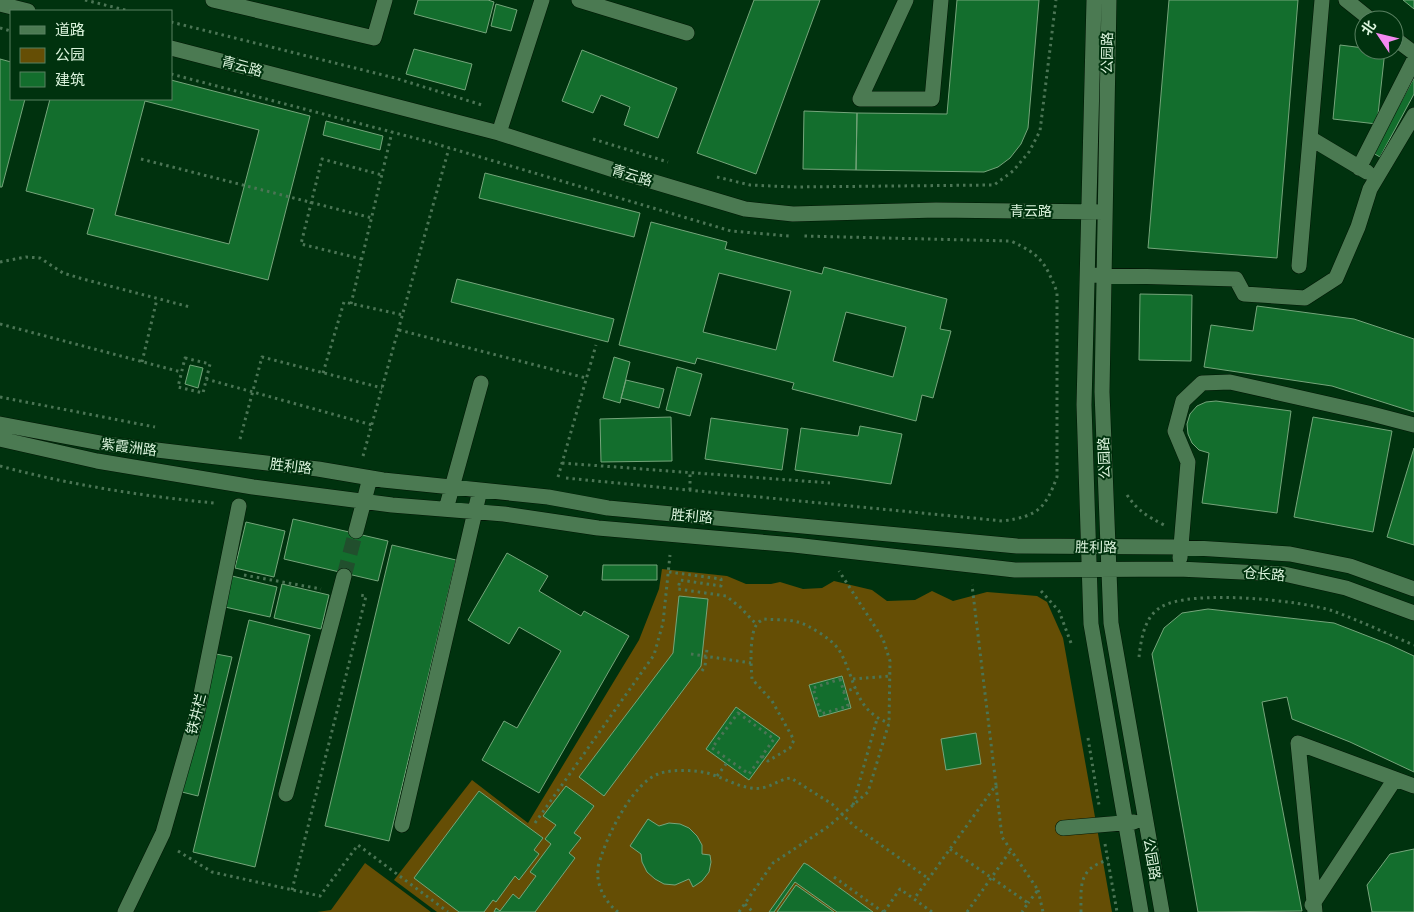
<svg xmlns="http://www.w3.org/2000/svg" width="1414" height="912" viewBox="0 0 1414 912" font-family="Mulish,'Noto Sans SC',sans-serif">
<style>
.green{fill:#654e05}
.building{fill:#136e2d;stroke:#75a57b;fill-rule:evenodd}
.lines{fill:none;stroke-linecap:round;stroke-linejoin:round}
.minor-tunnel{stroke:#214f2d;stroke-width:15;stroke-dasharray:15 8;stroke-linecap:butt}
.minor-casing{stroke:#011705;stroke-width:16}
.path{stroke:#4b7555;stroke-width:3;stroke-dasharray:2.5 4;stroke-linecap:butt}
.minor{stroke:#4b7a52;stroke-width:15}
.labels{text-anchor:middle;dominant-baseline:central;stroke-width:4;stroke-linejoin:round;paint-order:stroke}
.street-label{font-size:14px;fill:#dbf4dd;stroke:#00320e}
</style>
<rect width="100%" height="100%" fill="#00320e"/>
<path class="green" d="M662,569l65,7 19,8h25l9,-2 23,7 19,-1 12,-7 38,9 15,11 28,-1 17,-9 21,10 34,-9 50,4 10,6 16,36 49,274h-675l-43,-32 78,-100 56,43 111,-183 20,-51z
M365,863l66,49h-114l14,-2z"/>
<path class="building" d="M418,0h70l6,2 -8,31 -72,-19z
M754,0h66l-64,174 -59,-21z
M957,0h82l-11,128 -7,16 -11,14 -12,9 -14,5 -128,-2 1,-57 90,1z
M1169,0h129l-21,258 -129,-10z
M1403,0h11v9z
M496,4l21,6 -6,21 -20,-5z
M1340,45l24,3v2h21l-8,74 -44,-5z
M414,49l58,15 -7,26 -59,-16z
M582,50l95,38 -19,50 -34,-13 6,-18 -29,-12 -8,18 -31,-12z
M0,59l11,3v37h14l-23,88h-2z
M1414,78v16l-34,63 -7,-4z
M171,80l139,36 -42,164 -181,-46 7,-25 -68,-18 24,-92h121zM145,101l114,29 -30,114 -114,-29z
M804,111l53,2 -1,57 -53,-1z
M326,121l57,15 -3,14 -57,-15z
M485,173l155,40 -6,24 -155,-39z
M651,222l76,20 -2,7 97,25 2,-7 123,32 -7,30 11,2 -18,67 -11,-3 -6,26 -124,-32 2,-6 -97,-25 -2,6 -76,-19zM719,273l72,18 -15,59 -73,-18zM846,312l60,15 -13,50 -60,-16z
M457,279l157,40 -6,23 -157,-40z
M1140,294l52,1 -1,66 -52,-1z
M1257,306l97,13 60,20v73l-82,-26 -128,-19 7,-42 42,6z
M614,357l16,5 -10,41 -17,-5z
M190,365l13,3 -5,20 -13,-4z
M677,367l25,7 -12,42 -24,-6z
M626,380l38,9 -5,19 -38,-10z
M1216,401l75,10 -14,102 -75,-10 7,-50 -10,-3 -7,-7 -4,-9 -1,-10 3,-10 7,-8 9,-4z
M671,417l1,44 -71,1 -1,-43z
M1313,417l79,14 -19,101 -79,-15z
M711,418l77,11 -6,41 -77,-11z
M860,426l42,8 -11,50 -96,-14 6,-42 57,8z
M1414,448v97l-27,-8z
M293,519l95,22 -10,40 -94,-22z
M246,522l39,9 -11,46 -39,-9z
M392,545l64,15 -67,281 -64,-15z
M507,553l41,23 -9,15 42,25 3,-5 45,25 -90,157 -57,-33 22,-39 13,7 44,-77 -42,-24 -10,17 -41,-24z
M603,565h54v15h-55z
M232,576l45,11 -7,30 -45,-10z
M282,584l47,11 -8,34 -47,-11z
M679,596l29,3 -7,67 -97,130 -25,-19 94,-124z
M1208,609l126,14 54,21 26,12v116l-64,-30 -58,-23 -5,-22 -25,5 40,209 -104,1 -46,-258 12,-26 18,-15z
M249,620l61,15 -55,232 -62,-15z
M216,654l16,3 -34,139 -16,-4z
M842,676l9,32 -32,9 -10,-32z
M736,707l44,31 -31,42 -43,-31z
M976,733l5,31 -35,6 -5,-31z
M566,786l28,20 -20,27 7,5 -12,15 6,5 -40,54h-41l2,-4 4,3 13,-17 6,5 17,-23 -6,-4 21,-28 -6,-5 11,-14 -13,-9z
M479,791l64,47 -9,12 5,4 -20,26 -4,-4 -19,26 -3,-2 -9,12h-25l-45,-34z
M648,819l11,7 10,-3 11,1 9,4 8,8 5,9v9l8,1 1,7 -2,10 -7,9 -9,6 -4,-8 -14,6 -11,-1 -9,-5 -8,-7 -5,-10 -1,-8 -11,-8z
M1414,849v63h-42l-5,-27 23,-31z
M804,863l4,2 65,47h-36l-42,-30 -21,30h-5z
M796,885l38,27h-57z"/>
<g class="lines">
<path class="minor-tunnel" d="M344,576l12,-45"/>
<defs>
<path id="minor" d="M213,0l161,38 11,-38
M579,0l108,33
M906,0l-46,99h72l9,-99
M1094,0l-10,405 7,219 50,288
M1109,0l-7,392 9,231 51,289
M1346,0l25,20
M0,4l28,7
M1394,38l20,15
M171,48l328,85 115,37 131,39 48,5 143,-4 168,2
M499,133l43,-133
M1310,138l57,34
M1359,168l55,-108
M1299,266l23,-266
M1093,275l143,4 8,15 61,4 31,-20 22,-51 12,-38 44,-74
M0,424l106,20 212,25 65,11 165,17 60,11 409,38 163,1 110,7 60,12 64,23
M0,439l97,22 156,26 139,18 112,9 94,14 196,17 221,25 164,-1 105,5 62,14 68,25
M446,509l35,-126
M356,531l14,-53
M1180,558l8,-96 -13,-31 8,-30 19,-18 28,-1 138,31 46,12
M286,794l58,-218
M402,825l78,-335
M1063,828l71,-6
M1312,905l83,-126
M125,912l38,-79 34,-119 42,-208
M1315,912l-17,-169 116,43"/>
</defs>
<use href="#minor" class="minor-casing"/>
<path class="path" d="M85,0l44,11
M171,22l224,56 87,27
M0,28l11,3
M171,74l255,67 305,90 58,5
M593,139l75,23
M141,159l231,59
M717,177l33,8 43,2 201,-2 19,-14 16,-19 11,-21 16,-131
M362,259l-61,-15 21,-85 60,16
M0,262l26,-5 14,1 23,15 20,6 107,28
M351,304l41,-172
M0,324l181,48
M399,330l187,48
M185,358l25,6 -7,29 -25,-6z
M142,362l15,-63
M323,373l21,-71 59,13
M206,379l166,46
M0,397l155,30
M240,439l22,-82 120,31
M363,456l86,-308
M562,463l268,20
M0,466c70,19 142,30 214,37
M558,477l38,-132
M566,478l437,43c35,-5 42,-12 54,-44v-185c-12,-30 -16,-37 -46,-51l-209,-5
M690,490v-18
M1127,495c11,16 20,21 37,30
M669,572l52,7v7l-41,-6 -2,9 48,7 14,11 16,17
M244,575l77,14
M1041,591l18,20 12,32
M691,654l60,9
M1139,657c2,-17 5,-40 22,-50 29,-18 139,-7 172,4 28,10 54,23 81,34
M702,671l3,-5 2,-17
M840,679l8,27 -27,8 -8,-26z
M853,679l37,-3
M843,692l13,-4
M738,713l36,26 -25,35 -37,-26z
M1088,738l11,67
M762,756l6,5 22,-13 4,-8 -22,-39 -20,-22c-1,-12 -3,-45 5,-55 1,-2 4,-3 6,-5 11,1 24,0 35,3 11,3 35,18 41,28 17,28 14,60 50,73
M717,776l12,-16
M996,786l6,51 36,53 -10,13
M853,805l24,-86
M535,823l119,-168 9,-32 7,-68
M1105,844l12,68
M950,849l78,54 -6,9
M178,851l34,21 108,24 38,-51 90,67
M834,877l49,35
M292,890l74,-294 -6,-1
M1038,890l5,22
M745,904l8,8
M618,912c-13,-10 -22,-27 -20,-43 0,-5 3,-11 4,-15 8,-24 32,-71 56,-80 12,-5 37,-4 49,-1 15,4 29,13 44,15 18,3 26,-9 40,-10l41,26 22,22 75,53
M739,912l34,-49 56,-37 39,-34 21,-69 1,-62 -7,-22 -44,-68
M884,912l16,-23 14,10
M932,912l-18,-13 82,-114 -24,-200
M967,912l44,-62
M1081,912c0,-27 -3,-43 27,-52"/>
<use href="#minor" class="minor"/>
</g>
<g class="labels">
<g class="street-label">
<text transform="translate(1107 53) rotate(-89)">公园路</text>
<text transform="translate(242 66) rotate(15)">青云路</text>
<text transform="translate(632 175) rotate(17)">青云路</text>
<text x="1031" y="211">青云路</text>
<text transform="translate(129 447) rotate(7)">紫霞洲路</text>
<text transform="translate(1104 458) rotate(-92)">公园路</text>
<text transform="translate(291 466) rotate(7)">胜利路</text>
<text transform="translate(692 516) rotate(5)">胜利路</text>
<text transform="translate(1096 547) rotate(1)">胜利路</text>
<text transform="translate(1264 574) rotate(4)">仓长路</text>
<text transform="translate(196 714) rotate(-76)">铁井栏</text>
<text transform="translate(1152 859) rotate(80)">公园路</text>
</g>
</g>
<rect x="10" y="10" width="162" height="90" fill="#00320e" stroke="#588061"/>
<rect x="20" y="26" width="25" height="8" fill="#4b7a52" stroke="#588061"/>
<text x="55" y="35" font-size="15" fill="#dbf4dd">道路</text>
<rect x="20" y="48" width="25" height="15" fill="#654e05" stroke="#588061"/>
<text x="55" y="60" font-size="15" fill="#dbf4dd">公园</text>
<rect x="20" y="72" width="25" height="15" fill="#136e2d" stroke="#588061"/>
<text x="55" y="85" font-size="15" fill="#dbf4dd">建筑</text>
<g transform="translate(1379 35) rotate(305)"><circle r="24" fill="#00320e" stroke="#588061"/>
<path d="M0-4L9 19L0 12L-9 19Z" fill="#f38af1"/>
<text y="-8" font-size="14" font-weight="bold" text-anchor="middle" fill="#dbf4dd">北</text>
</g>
</svg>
